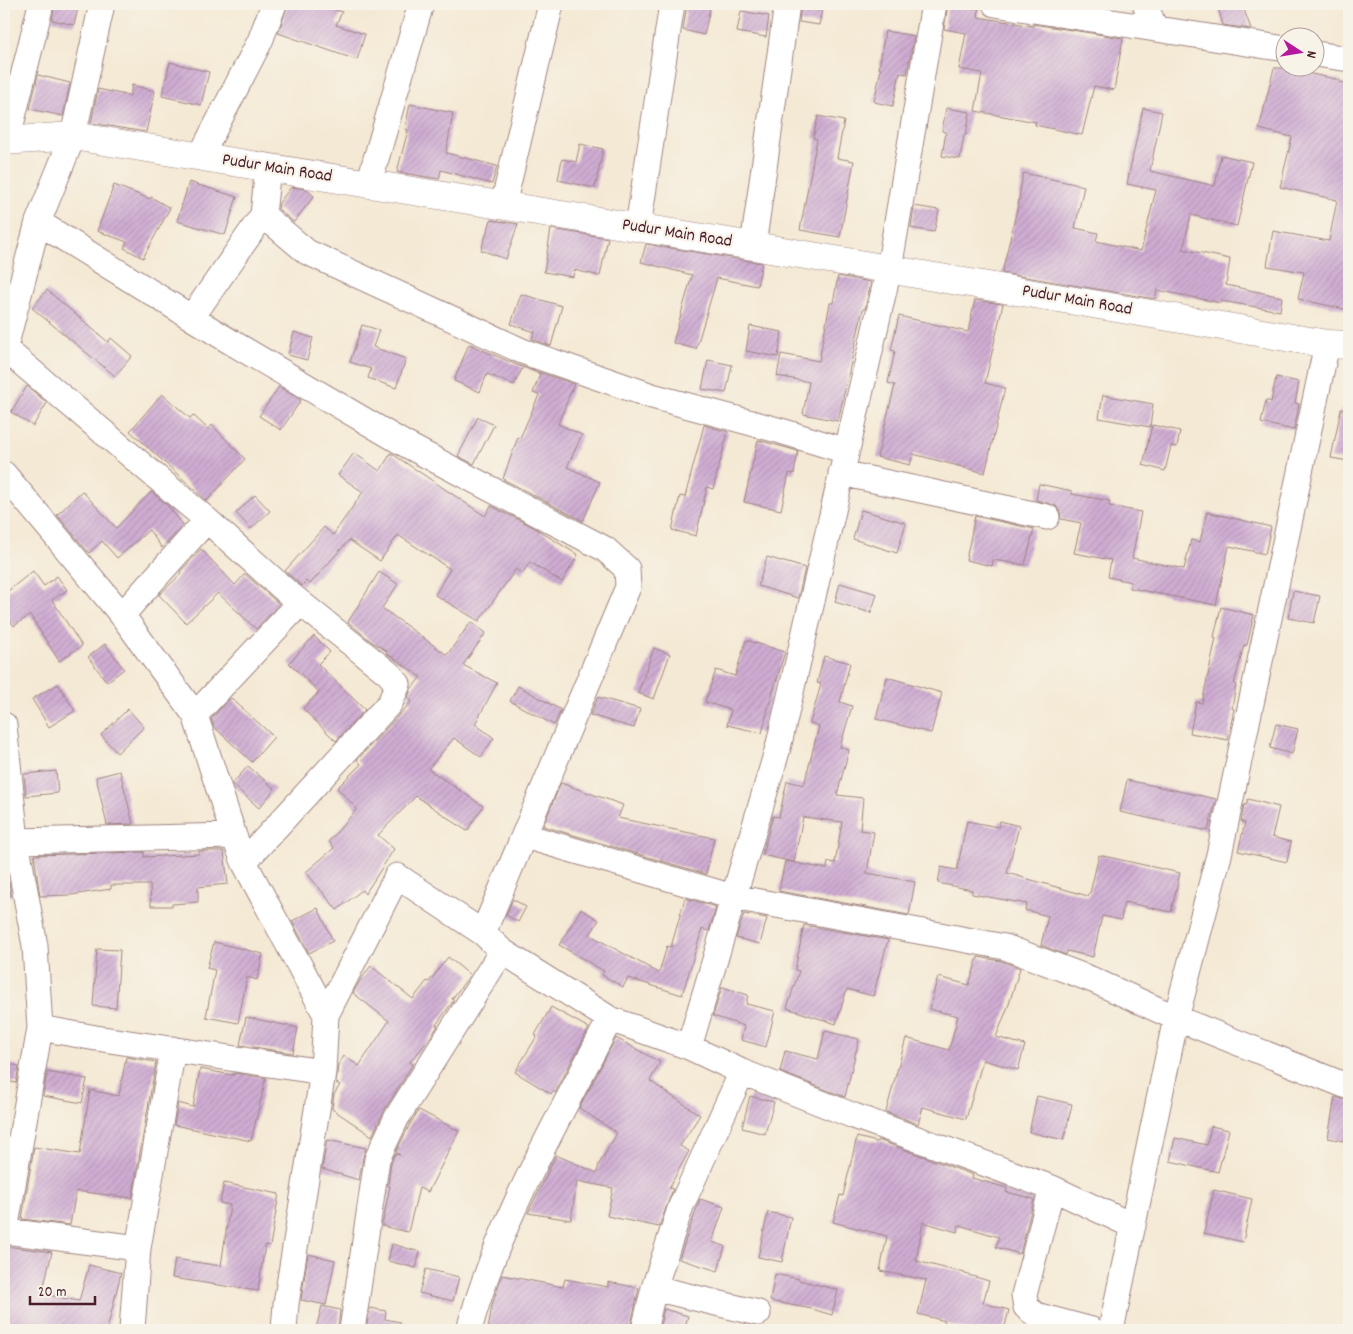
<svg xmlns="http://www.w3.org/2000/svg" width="1353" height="1334" viewBox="0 0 1353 1334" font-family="Dekko,sans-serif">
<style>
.building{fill:url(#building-hatch)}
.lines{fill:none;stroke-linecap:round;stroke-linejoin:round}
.street-casing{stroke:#9f8480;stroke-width:27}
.secondary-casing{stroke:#9f8480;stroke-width:29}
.street{stroke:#fff;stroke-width:25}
.secondary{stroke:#fff;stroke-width:28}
.labels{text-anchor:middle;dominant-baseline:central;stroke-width:4.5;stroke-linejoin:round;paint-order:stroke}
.street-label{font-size:18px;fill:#4a1f2b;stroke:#f7f3e8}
</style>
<defs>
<pattern id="building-hatch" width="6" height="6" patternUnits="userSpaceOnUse" patternTransform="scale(1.25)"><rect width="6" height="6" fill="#cfadd3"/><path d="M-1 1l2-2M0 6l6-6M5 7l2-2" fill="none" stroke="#b394b5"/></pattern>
</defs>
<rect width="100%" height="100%" fill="#f7f3e8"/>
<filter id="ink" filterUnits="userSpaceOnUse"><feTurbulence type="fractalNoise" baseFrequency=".02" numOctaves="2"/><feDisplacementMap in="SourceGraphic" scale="10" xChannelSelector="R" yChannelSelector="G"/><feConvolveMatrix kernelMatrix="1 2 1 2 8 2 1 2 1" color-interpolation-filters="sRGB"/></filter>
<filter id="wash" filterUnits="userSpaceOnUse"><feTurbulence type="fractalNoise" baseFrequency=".0096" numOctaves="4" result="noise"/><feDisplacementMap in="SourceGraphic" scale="20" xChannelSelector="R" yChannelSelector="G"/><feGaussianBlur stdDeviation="1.12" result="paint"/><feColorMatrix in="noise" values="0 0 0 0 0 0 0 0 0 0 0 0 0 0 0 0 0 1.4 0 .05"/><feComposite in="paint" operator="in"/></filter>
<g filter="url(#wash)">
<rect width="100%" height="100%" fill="#f4e9d4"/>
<g id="blocks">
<path class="building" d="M55,4h24l-5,21 -22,-5z
M288,4h34l20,8 -6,13 29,9 -8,26 -79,-27z
M687,4h24l-7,31 -21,-5z
M801,4h22l-4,21 -20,-3z
M948,4l31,5 -1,8 55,9v-2l90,14 -9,52 -20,-4 -12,49 -47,-10 1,-3 -61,-11 7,-38 -23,-4 7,-36 -22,-4z
M1217,4h25l9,25 -28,-4z
M741,11l28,5 -3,21 -29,-5z
M885,31l29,5 -7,38 -7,-1 -7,33 -19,-4 7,-33h-2z
M170,62l39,10 -8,33 -39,-9z
M1274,68h29l-1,4 38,8 -1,2 10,2v226l-51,-11 6,-27 -37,-6 6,-35 56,10 8,-41 -57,-13 12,-50 -33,-8z
M38,75l32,8 -7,33 -33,-7z
M132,85l23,6 -9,41 -55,-9 7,-34 32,7z
M410,104l43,9 -7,40 51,13 -5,18 -51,-14 -2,9 -42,-7 11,-42 -3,-1z
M946,108l24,4 -4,23h-2l-4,24 -18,-3 4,-24 -4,-1z
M1143,108l19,4 -12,59 65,15 6,-31 31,7 -15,64 -46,-11 -8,34 47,10 -4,26 56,12 -2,14 -59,-10v2l-64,-13 -2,9 -153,-26 16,-68 5,-32 61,13 -9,42 23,5 -2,8 45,10 15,-61 -29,-6z
M818,116l26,5 -7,37 17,3 -14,76 -40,-7 17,-91 -4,-1z
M580,144l23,5 -8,39 -37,-8 4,-21 14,3z
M189,182l48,15 -12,38 -48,-14z
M114,185l36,14 1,-2 19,11 -27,50 -19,-10 3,-6 -30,-11z
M291,187l15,2 8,7 -20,26 -16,-13 1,-6z
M914,206l25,4 -5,22 -23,-4z
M491,220l27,4 -12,35 -25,-9z
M551,229l57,9 -8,38 -26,-6 -1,7 -29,-5z
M646,244l116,19 -5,23 -40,-8 -21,71 -23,-6 19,-68 -51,-13z
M838,276l33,6 -6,27h-2l-25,112 -35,-7 6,-32 -32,-6 4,-22 38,7 11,-58h3z
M47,290l61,52 3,-4 21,18 -17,20 -83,-68z
M521,294l41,12 -11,40 -19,-7 3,-7 -24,-8z
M975,300l28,4 -18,79 20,5 -20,85 -72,-19 -3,11 -33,-8 18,-72 -7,-2 7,-32 -4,-1 8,-34 69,16z
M362,325l17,5 -6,17 33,12 -10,29 -28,-10 3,-9 -21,-7z
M750,326l32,6 -4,25 -32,-6z
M294,332l19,6 -6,22 -19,-5z
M469,344l48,21 57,19 -16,40 24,11 -15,32 33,15 -17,39 -80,-42 15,-42 2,1 19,-43 -6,-2 7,-19 -17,-7 -9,18 -27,-11 -7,18 -26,-11z
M708,360l24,5 -6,28 -24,-4z
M1276,377l23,5 -4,21 4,1 -5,26 -33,-7 5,-23 5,2z
M27,386l20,17 -14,23 -22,-14z
M279,387l22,13 -20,30 -22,-14z
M162,394l28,24 3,-3 15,14 4,-4 33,34 -38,42 -77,-70z
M1103,395l50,9 -3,23 -51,-9z
M1341,409h8v52l-18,-3z
M478,417l16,8 -20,39 -16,-8z
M704,425l24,7 -15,57 -6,-2 -11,49 -24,-6 8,-34 5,1z
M1152,425l28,6 -3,16 -6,-1 -6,25 -22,-6z
M758,440l40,11 -4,23 -5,-1 -8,37 -37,-8z
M354,453l26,18 11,-18 94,63 6,-10 42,21 45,28 -16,27 -32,-20 -8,12 -6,-5 -37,52 -44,-26 15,-26 -52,-34 -18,26 -31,-21 -39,44 -4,-3 -4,5 -17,-15 39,-44 9,8 30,-43 -25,-17z
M1039,484l33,7v3l38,7 -1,5 32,6 -9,46 52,11 7,-29 9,2 7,-30 64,15 -6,27 -36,-8 -13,59 -86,-17 1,-6 -23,-5 3,-17 -37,-7 7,-30 -20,-4 -1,-7 -4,-6 -20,-6z
M82,491l34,37 35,-36 17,14 15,19 -21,23 -13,-18 -32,28 -15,-17 -13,12 -32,-38z
M255,495l15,16 -19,18 -15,-16z
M861,510l45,13 -9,30 -44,-14z
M975,516l59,13 -9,36 -32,-5 -1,6 -26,-6z
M201,549l34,36 10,-11 34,30 -23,25 -38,-36 -32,30 -27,-28 22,-21 -1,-2z
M767,557l38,11 -7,30 -40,-12z
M33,571l11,15 13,-10 10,14 -15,10 30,46 -23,15 -29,-46 -16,11 -10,-15v-17z
M379,572l19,12 -16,24 65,47 24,-33 15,11 -23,32 34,18 -22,41 19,14 -13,19 -27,-19 -26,31 55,37 -16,25 -51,-35 -38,39 16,14 -29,45 -3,-4 -25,20 -31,-38 28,-24 -5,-7 28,-32 -20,-21 24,-24 -4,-4 55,-59 -4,-3 3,-9 10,-12 -35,-24 1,-2 -15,-9 -24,-20z
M840,583l37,11 -6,19 -36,-11z
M1293,591l27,5 -6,27 -26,-5z
M1221,607l33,8 -7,30h-3l-10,39h2l-4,24 2,1 -6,31 -38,-7 6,-31 6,1 14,-65 -2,-1z
M314,636l16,16 -12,12 47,46 -29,31 -33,-32 16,-17 -30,-29z
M746,640l39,12 -15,49 -8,32 -35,-8 4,-15 -26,-8 11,-32 19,6z
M105,644l19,25 -17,13 -19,-25z
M654,648l16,6 -16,45 -16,-6z
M824,656l26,7 -10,39 12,4 -12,41 9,3 -12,45 26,3 -3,32 14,2 -7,41 48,9 -6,33 -130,-24 6,-30 42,8 1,-7 7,1 7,-41 -39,-5 -9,45 -32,-7 11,-39 6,1 8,-36 17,4 15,-59 -9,-3 11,-39 -4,-1z
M887,677l55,16 -11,40 -55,-14z
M58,684l17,27 -26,16 -17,-28z
M518,686l43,24 -7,15 -44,-24z
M598,697l42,12 -6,19 -44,-13z
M231,698l43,39 -22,25 -38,-35 -3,-8z
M128,709l16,18 -27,26 -16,-18z
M1276,724l22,5 -6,25 -22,-6z
M248,766l27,23 -16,19 -27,-24z
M56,771l2,22 -32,3 -2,-22z
M120,771l13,53 -26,1 -11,-48z
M1127,780l89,19 -8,32 -88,-19z
M561,783l62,22 -5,13 96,20 -8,36 -163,-48z
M1248,799l31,8 -7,30 19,5 -4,20 -49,-11 7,-28 -4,-1 3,-17h2z
M967,821l31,6 2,-6 19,5 -12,47 81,23 1,-3h1l9,-38 81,18 -9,39 -47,-10 -3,18 -19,-4 -9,41 -26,-6 -1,4 -25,-10 7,-29 -23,-6 2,-6 -55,-10v-4l-34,-7 3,-16 16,3z
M199,851h25l4,33 -30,3v15l-26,2v2h-21l-1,-21h-39v4l-40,6 -31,1 -6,-41 110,-3v5l55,-3z
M4,882h5l2,14 -7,1z
M685,898l31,9 -7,24 -7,-2 -20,66 -54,-17 -5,9 -21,-12 2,-4 -45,-26 22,-36 18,11 -9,15 69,38 8,-27 4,1z
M513,899l13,8 -8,15 -12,-7z
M318,908l15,33 -24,12 -17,-32z
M744,914l23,4 -7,26 -24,-6z
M804,925l84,15 -15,56 -26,-7 -11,35 -49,-16 12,-37 -4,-1z
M214,942l49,12 -6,26 -10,-3 -9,46 -32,-6 9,-47 -8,-2z
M97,949l23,1 -4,58 -23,-2z
M448,957l22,18 -18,24 2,1 -18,25 2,1 -11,16 -17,20 3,2 -28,45 -13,27 -40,-27 2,-15 6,-9 -4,-2 2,-18 6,-9 15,10 30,-45 -36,-28 8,-14 10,-13 42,33 14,-18 2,1z
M978,957l23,4 19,7 -11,36 -13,33 29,8 -7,25 -35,-10 -17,59 -43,-12 -5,17 -32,-12 20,-74 43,12 9,-34 -29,-7 9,-32 31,8z
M722,987l26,8 -2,9 29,7 -9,36 -25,-7 3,-14 -31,-10z
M551,1007l38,21 -34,65 -2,-2 -2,3 -36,-22 22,-36 -2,-1z
M246,1017l52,11 -5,25 -53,-8z
M825,1031l34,8 -14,58 -65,-25 5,-21 33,8z
M616,1038l44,24 -10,19 50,34 -20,31 9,5 -20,37 4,1 -14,38 -52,-11 6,-28 -36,-7 -6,39 -43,-7 28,-58 41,18 2,-9 18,-31 -38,-25z
M126,1057l30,5 -24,136 -56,-7 -6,34 -48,-6 12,-72 46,7 10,-64 29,6z
M4,1063l15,3 -3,17 -12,-2z
M200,1069l27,5 7,1v-2l32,5 -15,63 -77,-16 4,-22 15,4z
M47,1072l40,7 -5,24 -39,-7z
M750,1096l24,6 -9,32 -23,-6z
M1037,1096l35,8 -8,36 -35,-8z
M1335,1097l14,4v41l-21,-4z
M419,1110l40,21 -31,61 -9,-4 -11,44 -26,-6 8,-40h-2l3,-23 4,-9 5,1 -4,-3 14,-28z
M1211,1126l18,4 -11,42 -48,-11 5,-23 32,7z
M857,1137l20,5 1,-2 95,35 -1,3 35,10 -1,4 28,7 -14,55 -24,-7 3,-10 -40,-12 -2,7 -34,-10 -7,39 49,12v1l24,7 -6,22 26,7 -5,20h-35l-25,-7 1,-2 -27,-7 8,-34 -46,-9 7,-35 -54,-14 7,-27 3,1z
M327,1140l39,8 -3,9 -4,23 -37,-11z
M224,1183l55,11 -9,52 -5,-1 -7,46 -86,-13 3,-19 46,7 9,-61 -10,-2z
M1214,1190l38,9 -9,43 -39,-9z
M700,1199l24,8 -12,35 13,4 -7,25 -39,-12z
M768,1212l23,5 -9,45 -24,-5z
M392,1244l28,8 -4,16 -28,-7z
M5,1246l47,6 -10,42 37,7 10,-36 32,8 -14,57h-103v-77z
M308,1254l27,6 -9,45 -25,-5z
M426,1269l33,8 -6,24 -34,-8z
M775,1274l24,5v1l39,10 -6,25 -20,-6 -42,-8z
M502,1275l61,12 2,-8 43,8v-5l31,6 -9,42h-142l4,-25z
M322,1306l18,4 -2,20 -22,-2z
M370,1308l16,3 -1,8 15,3 -1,8h-33z
M664,1309l24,7 -4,14h-25z"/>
</g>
</g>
<g filter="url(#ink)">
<use href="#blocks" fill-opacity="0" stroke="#9f8480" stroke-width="1"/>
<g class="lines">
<defs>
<path id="street" d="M995,4l291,45
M1145,4l10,25
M1316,54l33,5
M7,141l34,-137
M200,157l60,-116 14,-37
M268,167l-5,48 44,37 215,99 130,45 129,35 65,20
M369,183l52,-179
M503,205l48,-201
M38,222l188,117 177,104 202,106 22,20 1,18 -145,346
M638,227l34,-223
M753,246l34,-242
M192,317l71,-102
M4,348l203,172 80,72 101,81 10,11 -8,19 -146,159
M4,351l34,-129 35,-86 29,-132
M841,473l206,44
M4,474l118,141 73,100 39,121 10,26 82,153 71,-139 86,57 19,18 108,68 79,28 53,25 112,44 198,72 81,38
M122,615l85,-95
M195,715l105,-112
M4,725l12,116 19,105 5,82 -35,203 133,17
M525,836l208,61 272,50 88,33 83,38 173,69
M4,843l12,-2 218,-5
M40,1028l56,10 227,34 3,-57
M689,1047l89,-299 111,-479 45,-265
M1052,1188l-28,107 2,12 10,8 56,15
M654,1288l104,25
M132,1330l6,-82 35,-199
M284,1330l2,-26 37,-232
M352,1330l25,-171 20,-42 105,-166
M469,1330c30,-110 89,-210 141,-311
M644,1330l10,-42 27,-82 61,-134
M1111,1330l65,-312 43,-163 108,-511"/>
<path id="secondary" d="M4,141l69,-5 680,110 574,98 22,1"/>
</defs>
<use href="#street" class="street-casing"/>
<use href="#secondary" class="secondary-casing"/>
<use href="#street" class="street"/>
<use href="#secondary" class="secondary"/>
</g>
</g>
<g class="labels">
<g class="street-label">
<text transform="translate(277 169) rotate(9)">Pudur Main Road</text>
<text transform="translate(677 234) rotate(9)">Pudur Main Road</text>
<text transform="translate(1077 301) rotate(10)">Pudur Main Road</text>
</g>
</g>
<rect width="1353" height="1334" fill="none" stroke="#f7f3e8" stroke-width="20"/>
<g transform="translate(1300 52) rotate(102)"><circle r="24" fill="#f7f3e8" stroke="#b29e9c"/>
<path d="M0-4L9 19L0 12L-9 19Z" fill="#b5179e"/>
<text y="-8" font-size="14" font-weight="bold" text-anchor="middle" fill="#4a1f2b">N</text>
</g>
<path d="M30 1296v8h65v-8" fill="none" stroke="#4a1f2b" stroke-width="2.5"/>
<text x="38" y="1296" font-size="15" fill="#4a1f2b" stroke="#f7f3e8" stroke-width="4" paint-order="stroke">20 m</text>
</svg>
